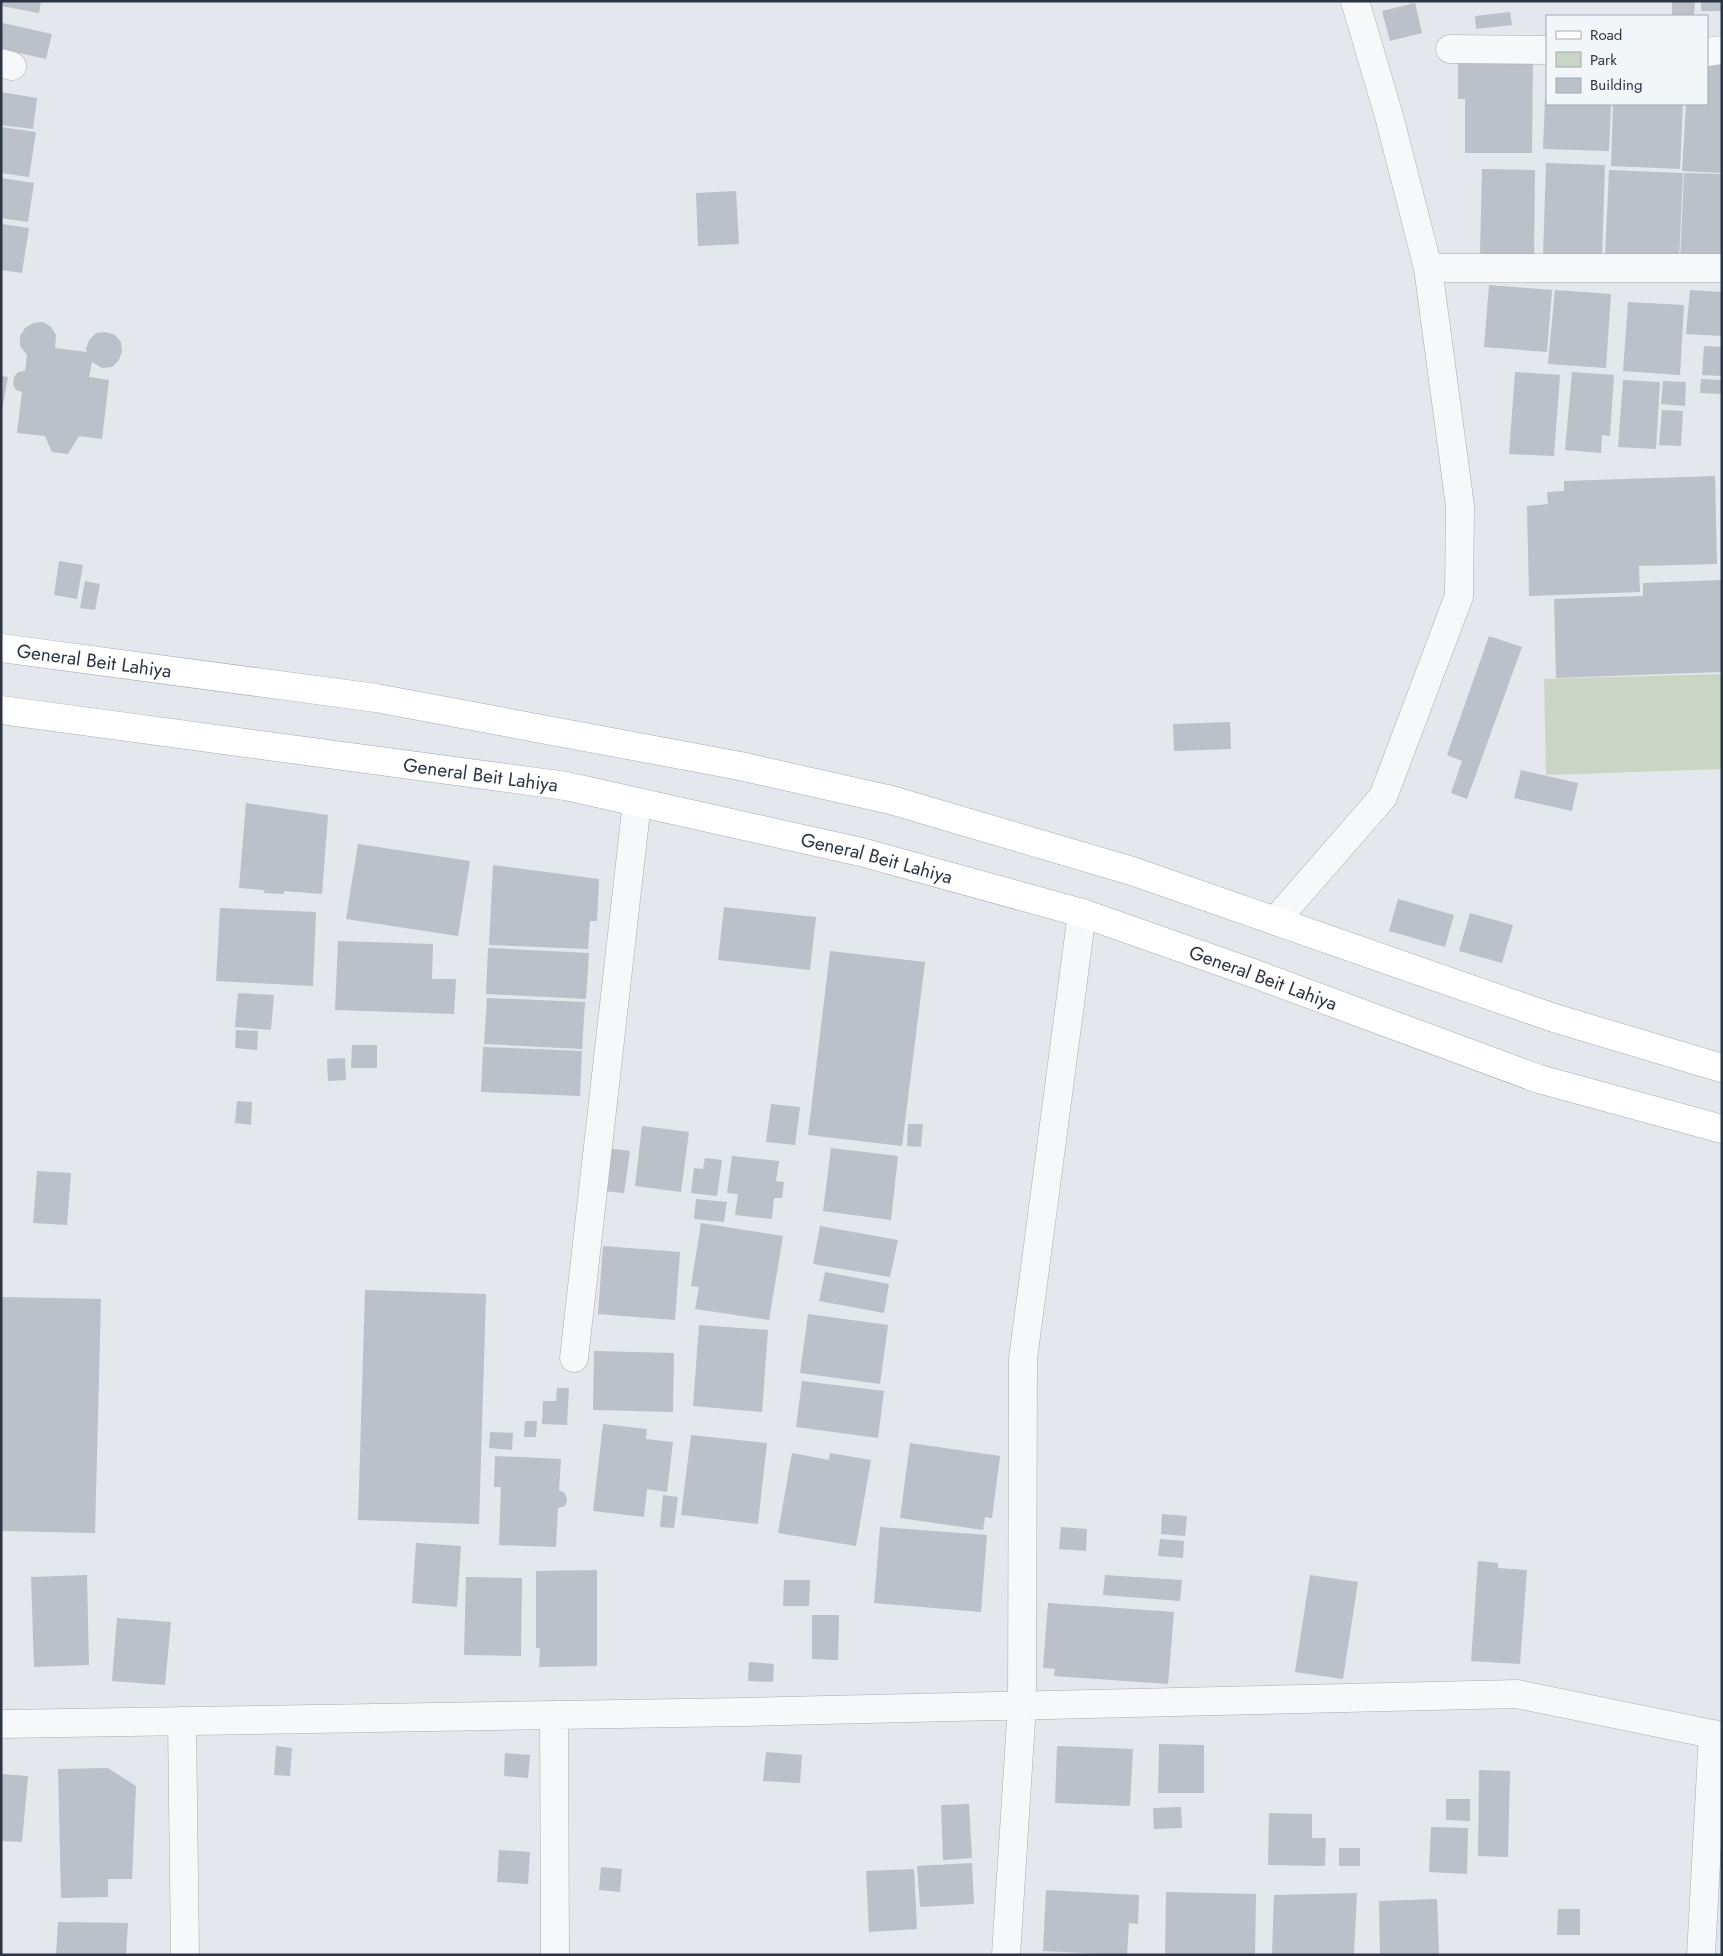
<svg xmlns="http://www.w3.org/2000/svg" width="1723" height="1956" viewBox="0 0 1723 1956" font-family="Jost,sans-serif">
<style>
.green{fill:#cad5c5}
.building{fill:#bbc0c9}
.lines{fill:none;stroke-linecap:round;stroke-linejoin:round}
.minor-casing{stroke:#a9aeb6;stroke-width:29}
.major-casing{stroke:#a3acb7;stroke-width:29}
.minor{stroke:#f6f8fa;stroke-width:28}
.major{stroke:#fff;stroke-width:28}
.labels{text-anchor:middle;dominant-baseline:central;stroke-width:5;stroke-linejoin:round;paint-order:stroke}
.street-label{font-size:19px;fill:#2b3544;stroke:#f3f6f9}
</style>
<rect width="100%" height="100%" fill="#e4e7eb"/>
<path class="green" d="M1722,674v95l-176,6 -2,-96z"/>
<path class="building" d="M1,1h40l-2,12 -38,-7z
M1672,1h23l-1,15h-22z
M1701,1h21v10h-21z
M1415,3l7,30 -32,8 -8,-30z
M1510,12l2,13 -36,4 -1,-13z
M3,23l49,11 -6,25 -45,-10v-18z
M1458,59h75l-1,94h-67v-54h-7z
M1707,62l15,1v110l-40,-2 4,-67h21z
M1,92l36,6 -4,31 -32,-4z
M1545,100h2v4h64l-2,47 -66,-2z
M1613,104h70l-3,65 -69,-3z
M1,127l35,5 -7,45 -28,-4z
M1546,163l59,2 -3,93 -59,-2z
M1482,169l53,1 -1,85 -54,-1z
M1609,170l74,3 -4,88 -74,-3z
M1684,173l38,1v88l-42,-1z
M1,178l33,5 -6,39 -27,-4z
M736,191l3,53 -41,2 -2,-53z
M2,224l27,4 -7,45 -21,-3z
M1489,285l63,5 -5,62 -63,-5z
M1555,290l56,4 -5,74 -58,-4z
M1690,290l32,2v44l-36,-2z
M1628,302l56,3 -4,70 -57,-4z
M43,322l8,5 5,8 -1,13 32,4 -1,-3 3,-9 7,-7 10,-1 9,3 6,7 1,9 -3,9 -7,7 -10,1 -10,-6 -3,15 20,3 -7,59 -23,-3 -11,18 -16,-2 -7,-16 -28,-3 5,-41 -6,-2 -3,-6 1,-7 4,-5 7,-1 2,-16 -7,-9v-10l5,-8 8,-5z
M1704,346l18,1v29l-20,-1z
M1515,372l45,3 -6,81 -45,-2z
M1572,372l42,3 -4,61 -8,-1 -1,18 -36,-3z
M1,376l7,1 -6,33 -1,-1z
M1701,379l21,1v14l-22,-1z
M1623,380l37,2 -4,67 -38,-2z
M1663,381l23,1 -1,24 -24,-2z
M1662,410l21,1 -2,35 -22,-1z
M1715,476l2,88 -78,2 1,26 -111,4 -2,-90 21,-2 -1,-12 17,-1v-10z
M59,561l24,4 -6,34 -23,-4z
M1722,580v92l-166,6 -2,-79 89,-3v-13z
M85,581l15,3 -5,26 -15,-2z
M1489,636l33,11 -55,152 -16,-6 11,-32 -15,-6z
M1230,722l1,27 -57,2 -1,-27z
M1521,770l57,13 -6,28 -58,-13z
M246,803l82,12 -6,79 -38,-3v3l-20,-1v-3l-25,-2z
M358,844l112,17 -12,75 -112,-17z
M493,865l106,14 -2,42h-7l-2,28 -99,-4z
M1398,899l56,16 -9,32 -56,-16z
M724,907l92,10 -6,53 -92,-10z
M220,908l96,4 -3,74 -97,-5z
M1470,913l43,12 -11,38 -43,-12z
M338,941l95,3 -1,35h24l-2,35 -119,-4z
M488,948l101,5 -3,46 -100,-5z
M830,951l95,11 -23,184 -94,-11z
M238,993l36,2 -3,35 -36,-3z
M487,998l98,4 -3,47 -98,-5z
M236,1030l22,1 -1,19 -22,-2z
M352,1045h25v23h-26z
M483,1047l99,4 -2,45 -99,-4z
M345,1058l1,22 -18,1 -1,-22z
M237,1101l15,1 -1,23 -16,-2z
M771,1104l29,3 -5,38 -29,-3z
M908,1124h15l-2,23 -14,-1z
M642,1126l47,6 -8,60 -46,-6z
M607,1148l23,3 -6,42 -22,-2z
M831,1148l67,8 -7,64 -68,-9z
M732,1156l47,5 -3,20 8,1 -2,16h-8l-2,21 -37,-4 3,-21 -11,-1z
M705,1158l17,2 -5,36 -26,-3 3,-25 9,1z
M37,1171l34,2 -4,52 -34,-2z
M696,1199l31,3 -3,20 -30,-3z
M701,1223l82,13 -14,84 -74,-11 4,-22 -8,-1z
M820,1226l78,14 -8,37 -77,-13z
M603,1246l77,6 -5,68 -77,-6z
M825,1272l64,12 -5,29 -65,-12z
M365,1290l121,4 -7,230 -121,-4z
M1,1297l100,2 -6,234 -94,-2z
M808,1314l80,11 -8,59 -80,-11z
M699,1325l69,5 -6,82 -69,-6z
M594,1351l80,2 -1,59 -80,-2z
M802,1381l82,10 -6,47 -82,-11z
M557,1388h12l-2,37 -25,-1 1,-23h13z
M525,1421h12l-1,16h-12z
M603,1424l44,5 -1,10 27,3 -6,50 -20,-3 -3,28 -51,-6z
M490,1432l23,1 -1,17 -23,-2z
M691,1435l76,8 -9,81 -77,-9z
M910,1443l90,13 -8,62 -7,-1 -2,13 -83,-12z
M792,1453l37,7 1,-7 41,7 -15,86 -78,-13z
M495,1456l66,3 -2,31 6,3 2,7 -2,6 -7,2 -2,39 -57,-2 2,-58h-7z
M663,1495l15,2 -4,31 -14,-1z
M1162,1514l25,2 -2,20 -24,-2z
M880,1527l107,8 -6,77 -107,-9z
M1061,1527l26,2 -1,22 -27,-2z
M1160,1539l24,2 -1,17 -25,-2z
M416,1543l45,3 -4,61 -45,-4z
M1478,1561l20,2v5l29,2 -7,94 -49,-3z
M597,1570v96l-58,1 1,-19h-4v-77z
M87,1575l2,90 -55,2 -3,-90z
M1105,1575l77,5 -2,21 -77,-6z
M1310,1575l48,7 -15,97 -48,-7z
M466,1577l56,1 -1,78 -57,-1z
M784,1580h26l-1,26h-26z
M1048,1603l126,9 -6,72 -114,-8 1,-7 -12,-1z
M812,1615h27l-1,45 -26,-1z
M117,1618l54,4 -6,63 -53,-4z
M749,1662l25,2 -1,18 -25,-1z
M1159,1744l45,1v48h-46z
M276,1746l16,2 -2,28 -16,-1z
M1057,1746l76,3 -3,57 -75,-3z
M766,1752l36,3 -2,28 -37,-2z
M505,1753l25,2 -2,23 -24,-2z
M108,1768l28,18 -4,93h-24v18l-47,1 -3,-129z
M1479,1770l31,1 -2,86 -30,-1z
M1,1774l27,2 -6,66 -21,-1z
M1446,1799h24v22l-24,-1z
M969,1804l3,54 -29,2 -2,-55z
M1181,1807l1,21 -28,1 -1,-21z
M1269,1813l43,1v24h14l-1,28 -57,-1z
M1431,1827l37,1 -1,46 -38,-2z
M1339,1848h21v18h-21z
M499,1850l31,2 -2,32 -31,-2z
M972,1863l2,41 -54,3 -3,-41z
M601,1867l21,2 -2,23 -21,-2z
M914,1869l3,60 -48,3 -3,-61z
M1046,1890l93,5 -1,29 -9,-1 -2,32 -84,-4z
M1166,1892l90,2 -1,61h-90z
M1357,1893l-3,62h-82l2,-60z
M1437,1899l2,56h-59l-1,-54z
M1558,1909h22v26h-23z
M58,1922l70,1 -2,32h-70z"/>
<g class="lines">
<defs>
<path id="minor" d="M1450,49l97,1
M1707,52l15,-2
M1,63l11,3
M1428,268h294
M1275,921l108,-124 76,-201 1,-90 -32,-238 -39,-152 -34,-115
M574,1358l63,-556
M554,1715l1,240
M182,1721l3,234
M1,1724l743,-12 773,-18 205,42
M1006,1955l16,-250 1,-346 59,-446
M1701,1955l12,-221"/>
<g id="major">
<path id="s1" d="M1,648l375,50 364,68 151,34 241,71 422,147 168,50"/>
<path id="s2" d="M1,710l565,76 295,66 221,61 165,58 292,108 183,50"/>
</g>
</defs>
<use href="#minor" class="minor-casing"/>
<use href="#major" class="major-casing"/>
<use href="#minor" class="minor"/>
<use href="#major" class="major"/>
</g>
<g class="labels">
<g class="street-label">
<text stroke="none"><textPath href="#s1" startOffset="94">General Beit Lahiya</textPath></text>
<text stroke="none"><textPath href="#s2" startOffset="484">General Beit Lahiya</textPath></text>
<text stroke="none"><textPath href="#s2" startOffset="889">General Beit Lahiya</textPath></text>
<text stroke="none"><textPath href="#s2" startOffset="1294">General Beit Lahiya</textPath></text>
</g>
</g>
<rect width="1723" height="1956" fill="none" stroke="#2b3544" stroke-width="5"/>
<rect x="1546" y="15" width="162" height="90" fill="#f3f6f9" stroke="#a3a9b1"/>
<rect x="1556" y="31" width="25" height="8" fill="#ffffff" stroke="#a3a9b1"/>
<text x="1590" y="40" font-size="15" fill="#2b3544">Road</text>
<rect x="1556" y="52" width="25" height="15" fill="#cad5c5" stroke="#a3a9b1"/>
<text x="1590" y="65" font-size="15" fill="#2b3544">Park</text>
<rect x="1556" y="78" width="25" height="15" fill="#bbc0c9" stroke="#a3a9b1"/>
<text x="1590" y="90" font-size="15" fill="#2b3544">Building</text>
</svg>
